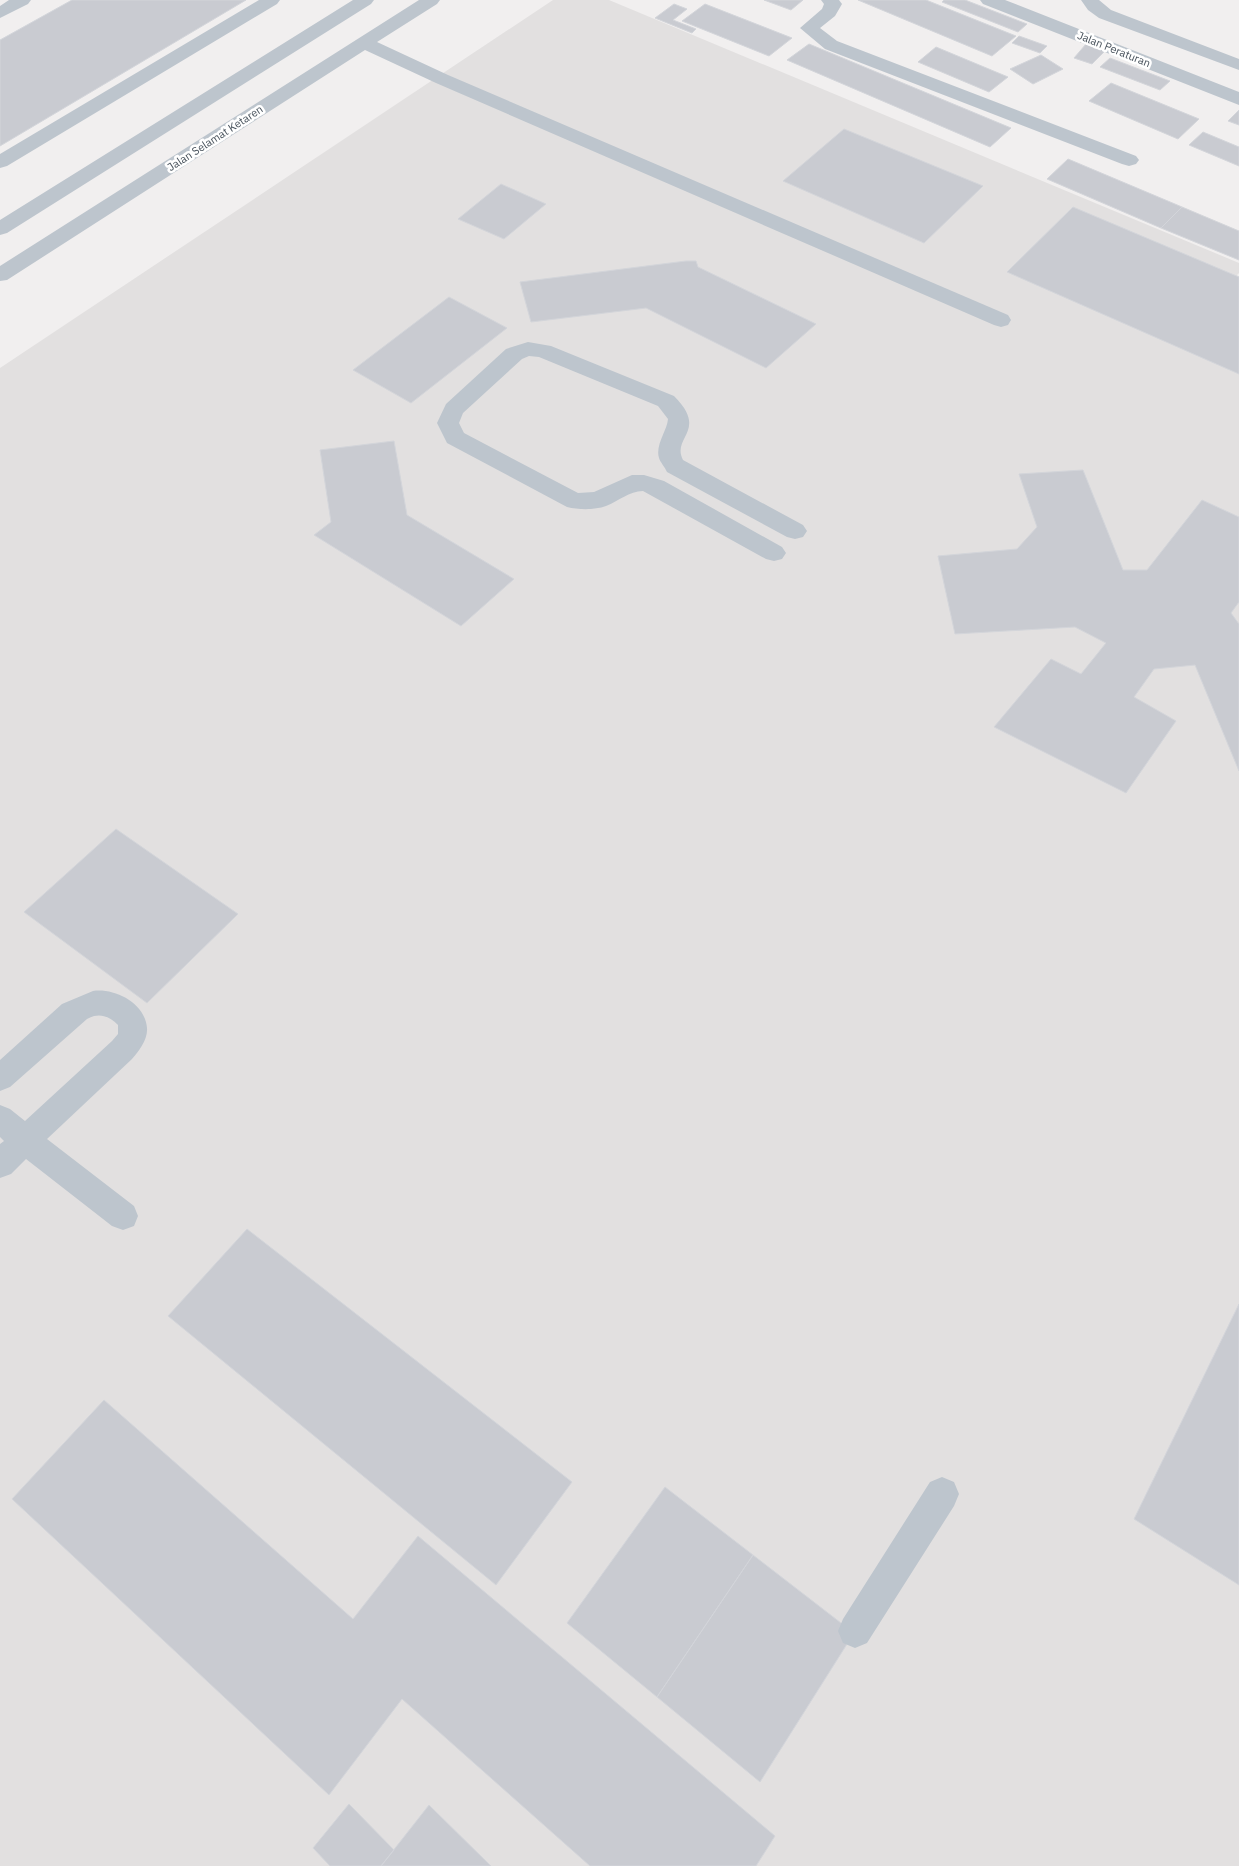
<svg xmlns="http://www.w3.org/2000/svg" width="1239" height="1866" viewBox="0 0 1239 1866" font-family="'IBM Plex Sans',sans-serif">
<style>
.education{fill:#e2e0e0}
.building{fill:#c9cbd1;stroke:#d3d5da}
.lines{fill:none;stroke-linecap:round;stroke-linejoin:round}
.minor{fill:#bdc5cd;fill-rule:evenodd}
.labels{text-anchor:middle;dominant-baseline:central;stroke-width:5;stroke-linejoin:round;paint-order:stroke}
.far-street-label{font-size:11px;fill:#47515b;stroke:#fff}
</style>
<rect width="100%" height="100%" fill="#f1efef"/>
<path class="education" d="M553,0h56l630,263v10l-2,2 2,2v1589h-1239v-1498z"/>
<path class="building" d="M72,0h174l-246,146v-106z
M764,0h39l-12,10z
M858,0h68l90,36 -24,20z
M944,0h21l62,24 -9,8 -76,-30z
M674,4l13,5 -14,11 23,9 -4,4 -37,-15z
M705,4l87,34 -23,18 -87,-35z
M1019,36l28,10 -7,7 -28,-10z
M809,44l202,84 -21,19 -203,-87z
M1086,44l19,7 -13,13 -18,-6z
M936,47l72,30 -19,15 -71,-30z
M1041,55l22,14 -30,15 -23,-15z
M1110,58l60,23 -10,9 -60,-23z
M1111,83l88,36 -21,20 -89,-38z
M1239,110v15l-11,-4z
M844,129l139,57 -59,57 -141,-62z
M1203,132l36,15v19l-50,-21z
M1068,159l114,48 -21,21 -114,-49z
M501,184l45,20 -42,35 -46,-20z
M1073,207l166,70v97l-232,-102z
M1182,207l57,24v29l-78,-32z
M686,261h10l2,6 118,57 -50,44 -120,-60 -115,14 -11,-40z
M449,297l58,31 -96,75 -58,-33z
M394,441l13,74 107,64 -53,47 -147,-91 17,-13 -11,-72z
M1083,470l40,100h24l55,-70 37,17v85l-8,11 8,11v147l-44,-106 -41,4 -20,28 42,24 -50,72 -132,-66 57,-68 30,15 25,-31 -31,-16 -120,7 -17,-78 79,-7 20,-22 -18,-53z
M116,829l122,85 -91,89 -123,-91z
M247,1229l325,253 -76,103 -328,-269z
M1239,1304v281l-105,-66z
M104,1400l249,219 65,-83 357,300 -19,30h-166l-188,-167 -73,96 -317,-296z
M665,1487l88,68 -96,142 -90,-74z
M753,1555l101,78 -94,149 -103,-85z
M349,1804l45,46 -13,16h-51l-17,-18z
M429,1805l62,61h-110z"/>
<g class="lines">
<path class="minor" d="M9,0h22l-3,4 -28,14v-12z
M259,0h21l-3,4 -270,162 -7,2v-14z
M353,0h21l-3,4 -364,229 -7,2v-15z
M419,0h21l-3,4 -60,38 71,33 560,240 3,5 -3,5 -7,2 -7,-2 -558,-242 -71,-33 -358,230 -7,1v-15z
M821,0h18l3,4 -7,12 -15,12 17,13 299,115 3,4 -3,4 -7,2 -7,-2 -297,-115 -25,-21 22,-19 2,-5z
M980,0h25l234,92v13l-256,-101z
M1081,0h18l12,10 128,49v11l-140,-52 -11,-8z
M528,342l23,4 123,50c35,35 -3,41 9,64l120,65 4,6 -4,6 -8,2 -8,-2 -120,-65c-2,-5 -7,-10 -8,-14 -4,-13 8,-27 9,-39l-10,-13 -119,-49 -10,-1 -7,3 -59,54 -4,10 5,10 114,60 16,-1 38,-17h12l20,6 118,66 4,6 -4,6 -8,2 -8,-2 -123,-68c-14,0 -24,10 -37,15 -11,4 -27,4 -39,1l-120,-64 -10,-20 9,-19 60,-55z
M93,991c22,-3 52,12 54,37 1,11 -8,23 -15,31l-85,80 87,67 4,10 -4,10 -11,4 -11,-4 -86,-67 -15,15 -11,4v-34l4,-3 -4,-4v-32l10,4 15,12 87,-80 6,-7v-9c-9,-9 -19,-13 -31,-6l-77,68 -10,4v-31l62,-56z
M942,1477l12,5 5,12 -5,12 -87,137 -12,5 -12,-5 -5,-12 5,-12 87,-137z"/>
</g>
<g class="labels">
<g class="far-street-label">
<text transform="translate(1114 49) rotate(22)">Jalan Peraturan</text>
<text transform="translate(215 138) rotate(-33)">Jalan Selamat Ketaren</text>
</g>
</g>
</svg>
